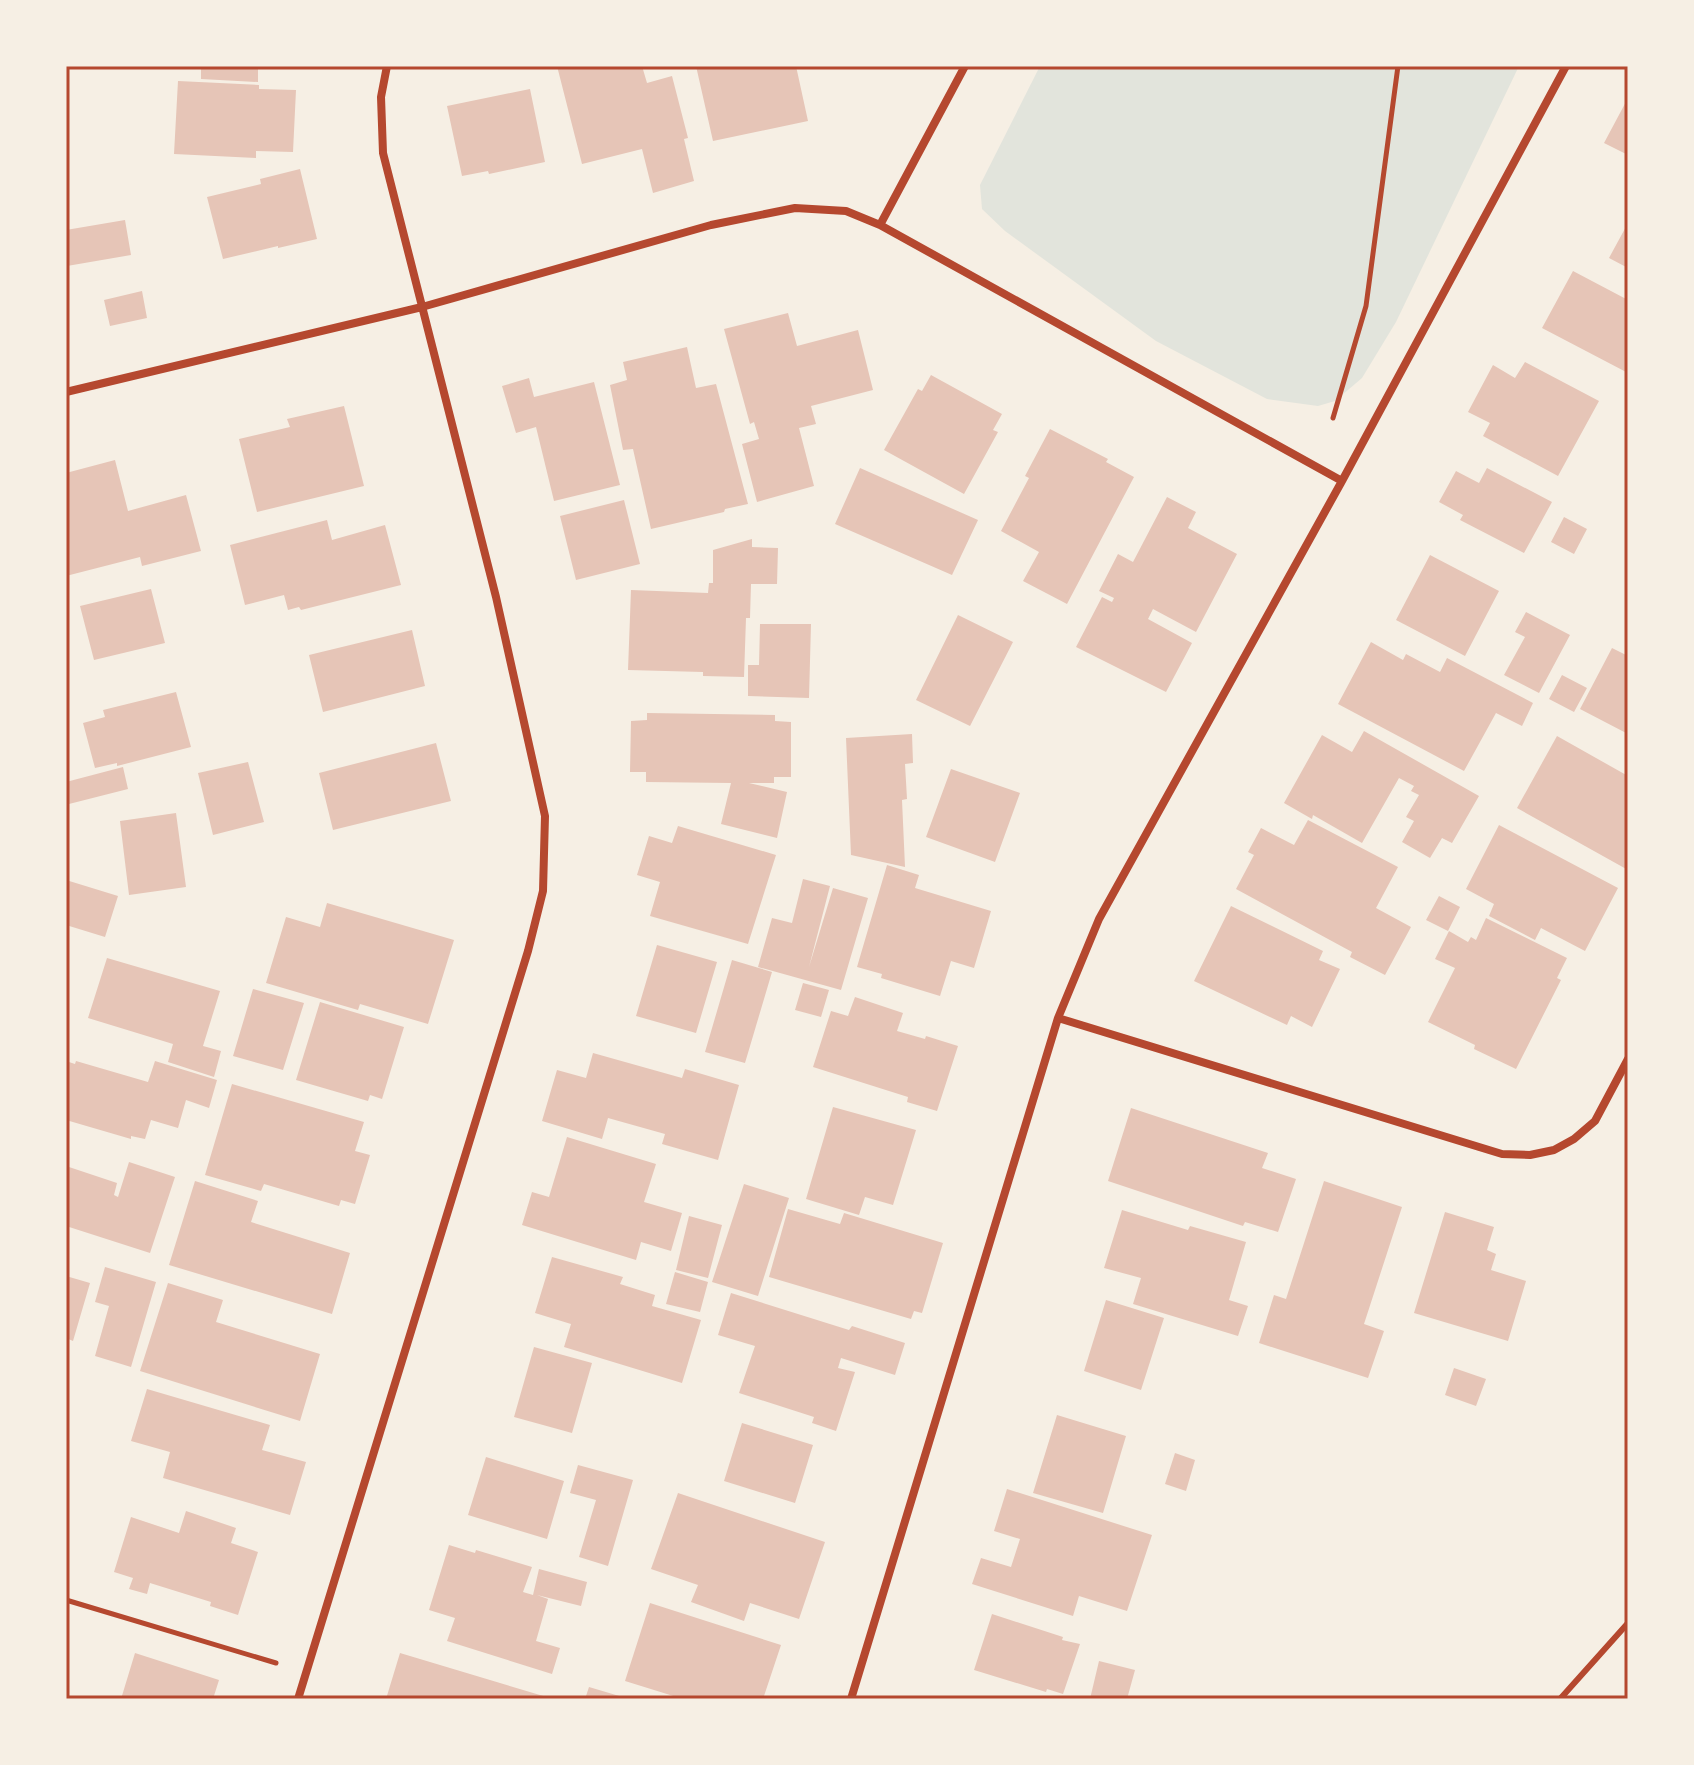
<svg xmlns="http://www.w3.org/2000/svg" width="1694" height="1765" viewBox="0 0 1694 1765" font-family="'Alegreya Sans',sans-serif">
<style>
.green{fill:#e2e4dc}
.building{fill:#e6c5b7}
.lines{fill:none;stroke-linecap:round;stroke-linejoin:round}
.path{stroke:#b5482f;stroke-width:5}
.service{stroke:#b5482f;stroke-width:6}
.minor{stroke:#b5482f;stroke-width:8}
.neatline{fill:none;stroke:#b5482f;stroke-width:3}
</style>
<rect width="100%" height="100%" fill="#f6efe4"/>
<path class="green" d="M1040,66h479l-123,256 -34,56 -27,23 -17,5 -51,-7 -111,-58 -151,-110 -23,-22 -2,-24z"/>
<path class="building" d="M201,66h57v16l-57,-3z
M557,66h85l5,17 25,-7 16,62 -4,1 10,42 -41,12 -11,-44 -60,15z
M696,66h100l12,55 -95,20z
M178,81l81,4v4l37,1 -3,62 -37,-1v7l-82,-4z
M530,89l15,73 -56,12 -1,-3 -26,5 -15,-70z
M1628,98v57l-24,-12z
M300,169l17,70 -39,9v-2l-55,13 -16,-62 54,-13 -1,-5z
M125,220l6,35 -64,11 -1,-36z
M1628,223v45l-19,-10z
M1573,271l55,29v73l-86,-45z
M142,291l5,27 -37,8 -6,-26z
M788,313l9,33 61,-16 15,60 -62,16 5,18 -17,4 15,58 -57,16 -15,-58 17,-5 -5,-17 -4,2 -26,-95z
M687,347l9,41 20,-4 32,120 -23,5 -1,3 -73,17 -18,-80 -10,1 -13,-65 17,-5 -4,-18z
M1525,362l74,39 -41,75 -75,-40 7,-13 -22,-11 25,-47 22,13z
M931,375l71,39 -9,16 5,2 -34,62 -80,-44 34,-61 4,2z
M529,378l5,19 60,-15 26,103 -66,16 -18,-74 -20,6 -14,-47z
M344,406l20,80 -107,26 -18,-73 51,-12 -3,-8z
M1050,429l58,30 -2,3 28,15 -67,127 -44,-23 16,-29 -38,-21 28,-53 -4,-2z
M115,460l13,51 58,-16 15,56 -59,15 -2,-9 -74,19v-103z
M860,468l118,52 -26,55 -117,-51z
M1487,468l65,34 -28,51 -64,-33 3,-5 -24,-13 17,-31 23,12z
M1167,497l29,15 -8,16 49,26 -41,78 -43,-23 -5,10 44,24 -26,49 -90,-45 26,-50 10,5 2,-4 -15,-7 19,-37 15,8z
M624,500l16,64 -64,16 -16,-64z
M1564,517l23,12 -13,25 -23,-12z
M327,520l5,20 53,-15 16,60 -100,25 -2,-3 -11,3 -4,-15 -39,10 -15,-60z
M752,539v8l26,1 -1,36h-26l-1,34h-4l-2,59 -41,-1v-4l-75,-2 3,-80 77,3 1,-10h4v-33z
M1430,555l69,36 -34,65 -69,-36z
M151,589l14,54 -71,17 -14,-54z
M1526,612l44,23 -31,58 -35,-18 21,-38 -10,-5z
M958,615l55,27 -43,84 -54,-26z
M760,624h51l-2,74 -61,-2v-31h11z
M412,630l13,56 -102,26 -14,-57z
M1371,642l32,18 3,-6 34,18 7,-14 86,45 -11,23 -26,-13 -32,58 -126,-67z
M1612,648l16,8v78l-48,-25z
M1562,675l25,13 -13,24 -25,-13z
M176,692l15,55 -74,19v-3l-22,5 -12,-45 22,-6 -2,-7z
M647,713l128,2v6l16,1v55h-17v6h-25l38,9 -10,46 -56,-14 10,-41 -85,-1v-10h-16l1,-51 16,-1z
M1364,731l115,65 -27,47 -10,-5 -12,20 -28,-16 12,-21 -8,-4 13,-22 -8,-4 3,-5 -15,-8 -37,65 -49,-28 -1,4 -28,-16 38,-68 30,17z
M912,734l1,29 -8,1 2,35 -5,1 3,67 -54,-12 -5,-117z
M1557,736l71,40v94l-111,-62z
M436,743l15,58 -118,29 -14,-57z
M248,762l16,60 -51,13 -15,-62z
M123,767l5,22 -59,15 -3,-22z
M951,769l69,24 -25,69 -69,-25z
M176,813l10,74 -57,8 -9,-74z
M1308,820l90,47 -22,41 35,19 -26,48 -35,-18 2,-5 -116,-63 18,-34 -6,-3 13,-24 33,17z
M1499,825l119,63 -33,63 -44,-23 -6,12 -46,-24 5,-12 -28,-15z
M678,826l98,29 -28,89 -98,-28 10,-34 -23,-7 12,-39 23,7z
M887,865l32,10 -4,13 76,23 -17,57 -23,-7 -11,35 -59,-18 1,-4 -25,-7z
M803,879l27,7 -21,81 24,-79 35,10 -27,92 -83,-23 14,-49 20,5z
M66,880l52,16 -13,41 -39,-12z
M1439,896l21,11 -12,24 -22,-11z
M327,903l127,37 -26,84 -68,-20 -2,6 -92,-27 20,-66 34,10z
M1231,906l92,45 -4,9 21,9 -28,58 -21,-11 -4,9 -93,-44z
M1486,918l81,40 -10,20 4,2 -45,89 -42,-20 1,-4 -47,-23 27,-54 -20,-9 14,-28 19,11 3,-5 5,3z
M657,945l60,17 -21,71 -60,-17z
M107,958l113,33 -17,55 18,5 -7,26 -46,-15 5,-18 -85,-26z
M732,960l40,12 -27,91 -40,-11z
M803,983l26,7 -8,27 -26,-7z
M253,989l51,14 -21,67 -50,-14z
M855,997l48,16 -6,18 28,8 1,-3 32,10 -21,65 -30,-9 1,-5 -95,-30 18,-56 17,5z
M320,1002l84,25 -22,72 -12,-4 -2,6 -72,-21z
M593,1053l89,25 3,-9 54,16 -21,75 -56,-16 3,-10 -57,-16 -6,21 -60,-18 15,-51 29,8z
M66,1061l9,3 1,-3 72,21 7,-21 62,19 -8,28 -23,-8 -8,28 -27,-8 -6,19 -14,-3v3l-65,-19z
M232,1084l132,38 -9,29 15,4 -15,49 -14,-4 -2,6 -75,-22 -3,7 -56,-16z
M833,1107l83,23 -23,75 -28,-8 -6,18 -53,-16z
M1131,1108l137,45 -6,15 34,11 -18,53 -33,-10 -2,4 -135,-45z
M567,1137l89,27 -12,38 38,11 -11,38 -30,-9 -5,18 -114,-35 10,-33 17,5z
M129,1162l46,15 -25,76 -84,-27v-60l51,17 -3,12 4,2z
M195,1181l63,20 -7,21 99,31 -18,61 -163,-49z
M1324,1181l78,26 -38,117 20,7 -16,47 -109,-35 15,-48 12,4z
M744,1184l45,14 -31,98 -46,-14z
M788,1209l52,15 4,-11 99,30 -21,70 -8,-2 -3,8 -142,-42z
M1122,1210l66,20 2,-4 56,16 -17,58 19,6 -10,30 -105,-32 8,-26 -37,-10z
M1445,1212l49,15 -7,23 9,4 -5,16 35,11 -18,60 -94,-28z
M689,1216l33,9 -14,53 -32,-8z
M552,1257l71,20 -3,7 35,11 -3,11 49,14 -19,63 -118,-36 7,-23 -36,-11z
M105,1267l51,15 -25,85 -36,-11 14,-50 -14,-4z
M675,1272l33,10 -8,30 -34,-8z
M66,1276l24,7 -17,58 -7,-3z
M168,1283l55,17 -7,22 104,32 -20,67 -160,-50z
M731,1293l118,37 3,-4 53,17 -10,32 -54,-17 -3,10 17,4 -19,59 -24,-8 2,-6 -75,-24 16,-47 -37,-11z
M1106,1300l58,18 -23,72 -57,-19z
M534,1347l58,16 -20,70 -58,-16z
M1454,1368l32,11 -10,27 -31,-11z
M147,1389l123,36 -8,25 44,12 -16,53 -127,-37 7,-26 -39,-11z
M1057,1415l69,21 -23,77 -70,-20z
M742,1423l71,22 -18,58 -71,-22z
M1175,1453l20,7 -9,31 -21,-7z
M486,1457l78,24 -17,58 -79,-24z
M578,1465l55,15 -25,86 -29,-9 17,-57 -26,-7z
M1007,1489l145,46 -25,76 -48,-15 -6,20 -101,-32 9,-26 30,9 9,-28 -26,-8z
M678,1493l147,49 -26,77 -49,-16 -6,18 -53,-19 7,-17 -47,-16z
M186,1511l50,17 -5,15 27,9 -20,63 -28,-9 1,-4 -61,-19 -3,11 -18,-5 4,-11 -19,-6 17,-55 48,16z
M449,1545l26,8 1,-3 56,17 -9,25 10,3 6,-26 48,13 -6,24 -44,-11 11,4 -12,42 24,7 -8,26 -105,-33 8,-23 -26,-8z
M650,1603l131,42 -18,54h-80l-58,-18z
M992,1614l71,23 -1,3 18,4 -17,50 -16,-5 -1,3 -72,-22z
M135,1653l84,27 -6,19h-92z
M400,1653l150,45v1h-164z
M1099,1661l36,9 -8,29h-37z
M589,1687l37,11v1h-41z"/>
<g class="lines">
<path class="path" d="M1333,418l33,-112 32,-240
M66,1600l210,63"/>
<path class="service" d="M1560,1699l68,-76"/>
<path class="minor" d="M880,225l85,-159
M66,392l356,-85 289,-82 84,-17 51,3 34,14 462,256
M1058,1018l444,136 28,1 24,-5 20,-11 21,-18 33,-62
M298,1699l230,-748 15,-60 2,-75 -49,-219 -113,-444 -2,-56 6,-31
M851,1699l207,-681 41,-99 243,-438 224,-415"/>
</g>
<rect width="1694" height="1765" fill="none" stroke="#f6efe4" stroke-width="136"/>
<rect x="68" y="68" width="1558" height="1629" class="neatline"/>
</svg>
